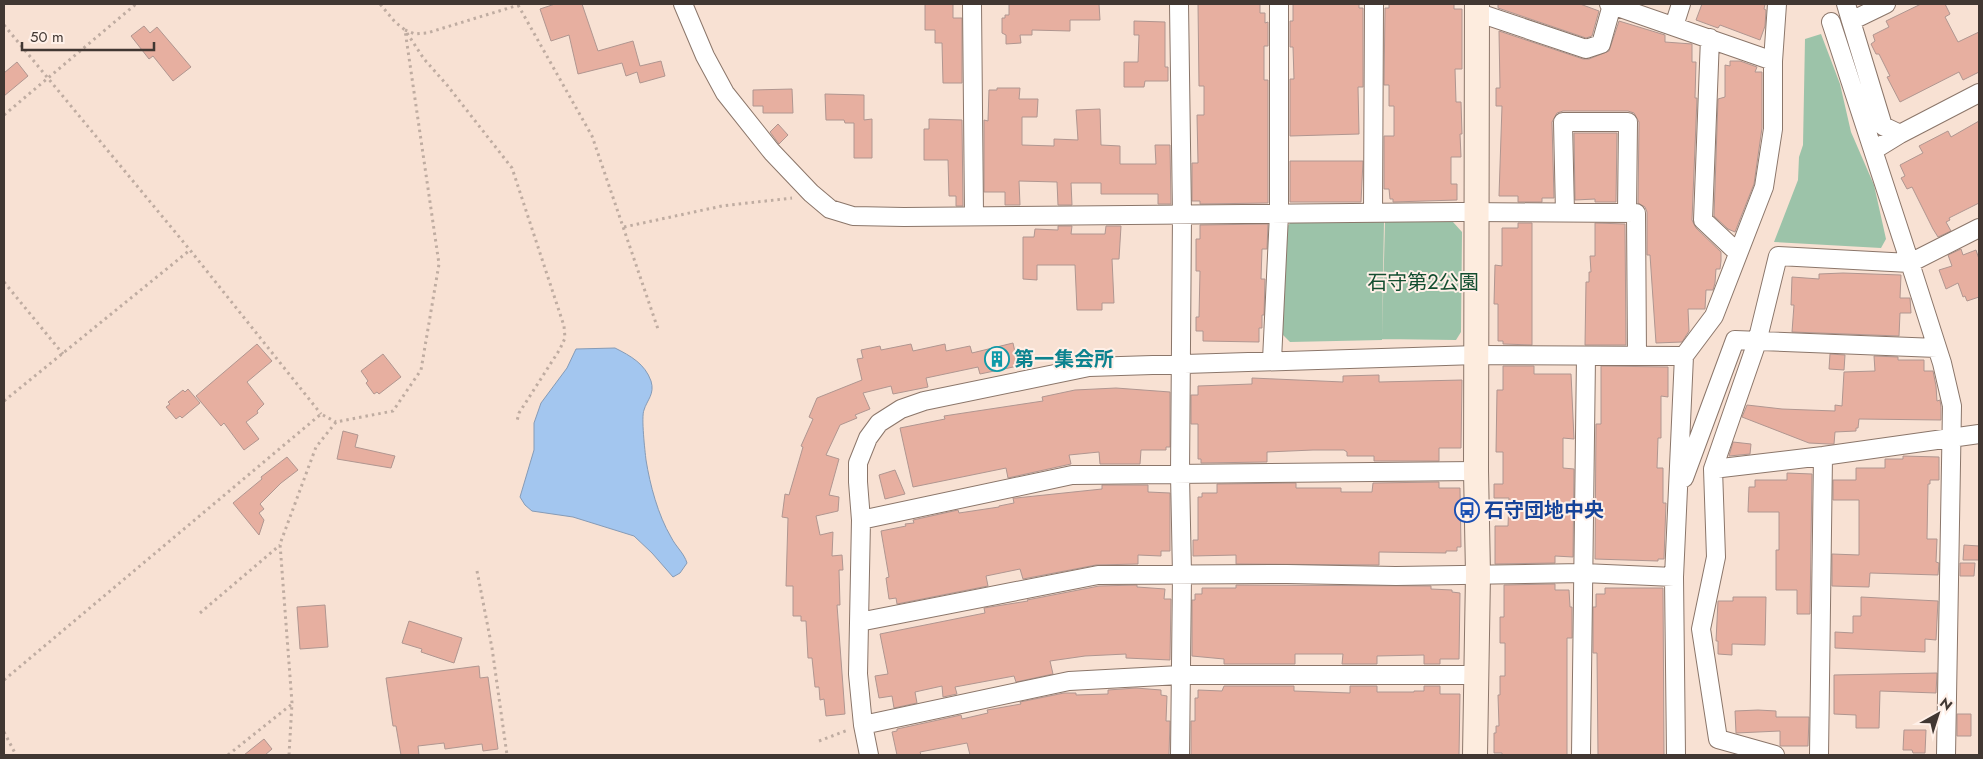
<svg xmlns="http://www.w3.org/2000/svg" width="1983" height="759" viewBox="0 0 1983 759" font-family="Jost,'Noto Sans JP',sans-serif">
<style>
.green{fill:#9cc3a9}
.water{fill:#a3c6ef;stroke:#869bb6}
.building{fill:#e7afa0;stroke:#b09690}
.lines{fill:none;stroke-linecap:round;stroke-linejoin:round}
.street-casing{stroke:#8b766a;stroke-width:20}
.secondary-casing{stroke:#8b766a;stroke-width:26}
.path{stroke:#bfaca1;stroke-width:3;stroke-dasharray:2.5 4;stroke-linecap:butt}
.street{stroke:#fff;stroke-width:18}
.secondary{stroke:#fdecde;stroke-width:24}
.labels{text-anchor:middle;dominant-baseline:central;stroke-width:4;stroke-linejoin:round;paint-order:stroke}
.park-label{font-size:20px;fill:#134e30;stroke:#fff0e8}
.culture-label{font-size:20px;font-weight:bold;fill:#0d838f;stroke:#fff0e8;text-anchor:start}
.transit-label{font-size:20px;font-weight:bold;fill:#164399;stroke:#fff0e8;text-anchor:start}
</style>
<rect width="100%" height="100%" fill="#f8e1d3"/>
<path class="green" d="M1821,34l19,50 11,48 23,53 12,54 -5,9 -107,-6 24,-62 1,-23 4,-12 2,-106z
M1384,221l-2,119 -92,2 -8,-8 4,-106 5,-6z
M1385,221l68,1 9,10 -1,100 -5,8 -74,-1z"/>
<path class="water" d="M615,348c16,8 30,16 36,33 4,13 -4,19 -7,29 -3,7 1,41 2,50 4,25 12,55 25,77 5,10 13,16 16,26l-7,10 -7,4 -21,-24 -18,-17 -61,-19 -41,-6 -7,-6 -5,-8 14,-47v-27l7,-20 26,-35 9,-19z"/>
<path class="building" d="M555,4h27l16,47 35,-10 7,25 21,-5 4,15 -25,7 -3,-11 -11,4 -4,-13 -44,11 -9,-39 -18,6 -11,-32z
M925,4h28v14h9v65h-19l-1,-40h-7v-13h-10z
M1009,4h90l1,16h-30v11l-38,-1v5h-12l1,8 -15,1v-9l-4,-2v-15h3v-3h4z
M1198,4h62v9h5v10l3,-1v24h-4v34h4v123l-68,1v-3h-8v-38h6l-1,-48h7v-29h-5z
M1293,4h66v4h4v79h-5l1,47 -69,2v-57h4l-1,-32h-3v-26h3z
M1389,4h65v5h8v60h-7l1,33h5l1,32h-2l1,23h-10v27h6v16l-64,2v-3h-3l-1,-10h-5v-53h10v-30h-5v-21h-5l1,-77h4z
M1498,4h82l19,7 -7,25 -6,2 -88,-30z
M1702,4h63l-1,5 2,1 -1,16 -5,14 -40,-15 -2,3 -22,-8z
M1921,4h24l5,10 -5,3 13,25 21,-10v40l-16,8 -4,-8 -59,30 -13,-25 3,-1 -11,-22h-3l-5,-10 4,-3 -2,-6 16,-8 -3,-6z
M1134,21l31,1v45h3v14h-23l-1,6h-20v-25h14l1,-27h-5z
M1619,21l46,14v7l27,2v18h4l-1,36h2l-5,122 4,8 25,24v9l-1,8h-4l-1,14 -2,7h-7l-1,19h-17l1,22 -7,11 -26,1 -6,-88h-3v-43l-2,-5 -7,-4 1,-81 -5,-9 -6,-2h-65l-6,2 -5,9 2,76h-12v4h-24v-6h-19l3,-90h-6v-18h4l-1,-57 84,28h6l20,-8z
M144,26l6,7 7,-6 34,40 -18,14 -20,-25 -4,3 -18,-23z
M1730,61h10l17,6 -2,5h7v56l-8,56 -19,48 -7,-3 -14,-13 4,-117 7,-2v-32l5,1z
M17,62l11,14 -24,20v-23z
M997,88h23l-1,11h19l-1,18h-15v28l32,1v-7l24,1 -2,-30 24,-1 1,36 19,1v18h36l-1,-19h15l1,59h-13v-10h-57v-11h-30l1,22h-14l-1,-23 -38,-1 1,24h-15v-13h-21v-72l4,1 1,-31h8z
M792,89l1,24h-30v-7h-10v-16z
M825,94l39,1v25l8,-1v39h-18v-35h-9l-1,-3h-18z
M929,119l33,1 1,86h-7v-10h-7l-1,-36h-24v-31h5z
M1979,121v82l-30,15 1,2 -4,2 5,9 -13,6 -5,-8 -21,-42 -5,2 -6,-11 4,-2 -5,-11 23,-12 -4,-7 29,-15 3,6z
M778,124l10,11 -9,9 -9,-12z
M1574,133h43l-1,69h-21v-3l-20,1z
M1290,161h73l-2,41h-71z
M1518,223h14v122l-29,-1v-3h-5v-37h-4l1,-39 7,1v-38h16z
M1595,223l30,1 1,121h-41l1,-63h3v-10h2l-1,-16h5z
M1268,224l-1,25h-5l-1,30h4l-1,36h-2v13h-3v14l-56,-1v-10h-7v-14h3l1,-46h-4v-32h4v-14z
M1058,226h14l-1,8h34l1,-8h15l-2,33h-7l2,44h-12v7h-25l-2,-45h-38v15l-14,-1v-42h11l1,-8 23,1z
M1961,249l2,6 13,-5 3,9v38l-12,4 -2,-5 -2,1 -5,-14 -12,6 -7,-19 13,-4 -4,-11z
M1843,273l58,2 -1,23h10l1,15h-11l-1,23 -107,-4 2,-27h-3l1,-28 27,2v-5z
M1013,343l5,23 -38,8 -2,-7 -52,11 2,9 -35,7 -2,-8 -28,7 7,16 -15,6 2,3 -17,7 -14,30 13,4 -10,36 10,2 -1,14 -22,5 4,19 13,-3 -1,24 10,-1 1,15h-4l1,35h-3l8,109 -19,2 -2,-17 -4,1 -1,-13h-4l-3,-29h-4l-2,-37h-5v-5h-8v-30h-7l2,-68 -6,-1 3,-23 4,1 14,-48 -2,-1 12,-27 -4,-2 8,-19 45,-18 -5,-21 6,-1 -2,-8 19,-4 1,4 30,-6 2,7 32,-7 1,7 24,-5 2,7z
M257,344l15,17 -25,21 17,22 -7,7 1,2 -12,9 13,17 -15,11 -20,-27 -3,3 -25,-30z
M383,354l18,23 -22,17 -2,-2 -3,2 -8,-11 2,-2 -7,-10z
M1830,354l15,1 -1,15 -15,-1z
M1874,356l24,1v3h26v11h9l3,15 1,15 3,-1 1,7v13l-82,-1 -1,9h-2v3l-21,1 -1,12h-5l-20,-1 -67,-26 5,-12 35,4 53,2v-6l7,1 2,-34 31,-1z
M1503,366h31v8h37l3,65 -11,-1v30l11,1 -1,88 -18,-1v7l-60,1v-38h13l1,-28h-15v-14h9v-32h-7l1,-62h6z
M1601,366l67,1v30l-7,-1v42h-3l-1,30h6v35h3l-2,56h-6v2l-63,-2 1,-135h5z
M1379,375v7l83,-2 -1,68h-22v13h-65v-5h-27v-4l-3,-2h-31l-46,2v10l-66,1v-4h-3v-35h-7v-29h7v-9l54,-2v-6l91,4v-6z
M1116,388l54,4v55h-4v3h-25l-1,14h-40l-1,-12 -30,3 2,9 -63,14 -2,-10 -93,19 -13,-59 45,-9 -1,-3 99,-15 -1,-4 33,-7z
M188,389l12,14 -18,15 -2,-2 -4,3 -10,-12 4,-3 -2,-2 15,-12 2,2z
M343,431l15,4 -3,12 40,9 -4,12 -54,-9z
M1733,442l18,2 -1,10 -21,2z
M1903,456l36,1v23h-9v4h-2l-1,55h10l-1,23 3,1 -1,12 -68,-2 -1,14 -37,-1v-32l27,1v-55h-26v-20h23v-12h29v-9h18z
M287,457l11,13 -17,13 -21,21 4,5 -5,4 5,7 -5,15 -26,-32 29,-24 -1,-2z
M895,470l10,24 -20,5 -6,-24z
M1787,473l25,1 -2,140h-13v-24h-21v-40h3v-38h-31l1,-25h6v-7h32z
M1439,482v6h21l1,59h-4v4h-11v2l-67,-1v13l-143,-1v-9l-43,1v-16h5v-43h4v-4h15v-9l79,-1v5h45v4h31l1,-9z
M1102,485h46v7l22,1v58h-9v5l-23,-1v9l-42,1 -73,14 -3,-10 -34,7 2,10 -91,18 -1,-6 -7,1 -3,-21 3,-1 -8,-46 25,-5 -1,-2 9,-1 -1,-3 45,-10 1,3 40,-6v-1l15,-3 -1,-5h3l86,-9z
M1964,545l15,1v14h-16z
M1960,563h15l-1,13h-14z
M1555,584v6h14l1,17h2v31h-5v117h-65v-2h-8v-20h2v-7h3l-1,-31h2v-19h5v-33h-5v-26h4v-32z
M1137,585v2l28,2 -1,10h7l-1,61 -44,-2v-4l-41,2 -35,5 3,13 -37,8 -2,-6 -59,11 2,7 -14,3 -1,-11 -27,6 2,11 -23,5 -2,-12 -13,2 -4,-22 13,-2 -8,-40 105,-21 -1,-5 44,-7 -1,-1 72,-14z
M1236,585l195,1v3l21,1v2l8,1 -1,66h-19v5h-16v-9l-47,1v8h-35l1,-10h-48v10h-71v-5l-32,-3v-56h3v-6h7v-6h34z
M1605,588h58l1,167h-66l-1,-102h-4v-46h3v-13h9z
M1733,597h33l-1,48 -33,-1v11l-14,-1v-13h-2l2,-40h15z
M1861,597l77,4 -2,39 -11,-1v13l-90,-4v-16l18,1v-17h8z
M325,605l3,42 -28,2 -3,-42z
M409,621l53,17 -8,25 -33,-11 1,-3 -20,-6z
M479,666l1,12 8,-1 10,72 -15,2 -1,-7 -37,5 -1,-6 -26,3 1,9h-18l-5,-29h-3l-7,-48z
M1937,673l-1,20 -56,-2 -1,37h-23v-13l-22,-1v-39z
M1224,686h70v5l56,2v-7h27v6h37v-1h10v-5h16v8h20l-1,61h-268v-34h4v-23h3v-8l24,1z
M1136,688l25,2v5l6,1 -1,25h4l-1,34h-199l-3,-12 -47,9 1,3h-24l-5,-23 5,-1v-2l64,-14 1,4 26,-6 -1,-3 34,-6 -1,-2 44,-9h12v2l32,-1v-4z
M1758,710l18,1v6h33l-1,29h-28v-15l-44,2 -1,-22z
M1957,714h14v22h-14z
M1904,730h22l-1,23h-12l-1,-3h-9z
M264,739l8,10 -7,6h-21z"/>
<g class="lines">
<defs>
<path id="street" d="M683,4l22,52 20,37 47,59 39,41 19,16 23,7 51,1 556,-5 176,1 1,142
M972,4l2,211
M1179,4l3,211 -2,259 2,101 -2,180
M1609,4l164,57
M1846,4l5,17 35,-17
M1476,12l110,37 15,-5 11,-39
M1851,21l32,105 17,8
M1831,22l79,241 32,100 10,43 -6,349
M1674,26l7,-22
M1710,38l-7,182 34,32
M1874,150l26,-16 79,-41
M1373,213l1,-209
M1565,213l-2,-91h65l-1,91
M1272,360l7,-146v-210
M1713,469l44,-127 21,-86 132,7 69,-35
M1684,478l51,-138 202,8
M861,520l211,-45 404,-4
M859,622l239,-47 189,-1 109,2 187,-3 91,4
M863,725l206,-44 111,-6h296
M869,755l-6,-30 -5,-51 3,-154 -3,-38v-19l10,-25 11,-15 22,-14 23,-8 165,-34 388,-12 207,1
M1581,755l5,-399
M1676,755l-2,-178 10,-221 30,-40 50,-129 9,-58v-68l4,-57
M1775,755l-57,-16 -17,-110 15,-72 -3,-88 110,-13 156,-22
M1819,755l4,-299"/>
<path id="secondary" d="M1475,755l3,-181 -2,-103 1,-467"/>
</defs>
<use href="#street" class="street-casing"/>
<use href="#secondary" class="secondary-casing"/>
<path class="path" d="M518,5l74,131 67,196
M4,25l186,225 131,164
M405,30l10,4 12,-1 95,-29
M407,33l17,26 23,26 65,83 52,158 1,12 -5,11 -41,64 -2,8
M4,115l132,-111
M624,227l98,-21 70,-8
M4,282l59,72
M4,401l186,-151
M477,571l15,77 15,107
M200,613l80,-68
M4,680l317,-266 15,8
M4,732l12,23
M819,741l29,-11
M228,755l64,-51
M289,755l3,-52 -12,-159 36,-97 20,-25 57,-11 28,-41 18,-106 -34,-234 -10,-8 -15,-18"/>
<use href="#street" class="street"/>
<use href="#secondary" class="secondary"/>
</g>
<defs>
<symbol id="building-ring" viewBox="-11 -11 22 22"><circle r="9.5" fill="#fff0e8" stroke="#0f9aa8" stroke-width="1.5"/><path d="M-4-6H4V6H1V3H-1V6H-4ZM-2.5-4.3h1.7v1.8h-1.7ZM.8-4.3h1.7v1.8H.8ZM-2.5-1h1.7V.8h-1.7ZM.8-1h1.7V.8H.8Z" fill="#0f9aa8"/></symbol>
<symbol id="bus-ring" viewBox="-11 -11 22 22"><circle r="9.5" fill="#fff0e8" stroke="#1a4fb4" stroke-width="1.5"/><path d="M-5-6H5V4H4V6H2V4H-2V6H-4V4H-5ZM-3.5-4V0h7V-4ZM-3.5 1.2v1.5H-2V1.2ZM2 1.2v1.5H3.5V1.2Z" fill="#1a4fb4"/></symbol>
</defs>
<g fill-rule="evenodd">
<use href="#building-ring" x="983" y="345" width="28" height="28"/>
<use href="#bus-ring" x="1453" y="496" width="28" height="28"/>
</g>
<g class="labels">
<g class="park-label">
<text x="1423" y="282">石守第2公園</text>
</g>
<g class="culture-label">
<text x="1014" y="359">第一集会所</text>
</g>
<g class="transit-label">
<text x="1484" y="510">石守団地中央</text>
</g>
</g>
<rect width="1983" height="759" fill="none" stroke="#413732" stroke-width="10"/>
<g transform="translate(1938 714) rotate(39)" stroke="#fff0e8" stroke-width="4" paint-order="stroke">
<path d="M0-4L9 19L0 12L-9 19Z" fill="#413732"/>
<text y="-8" font-size="14" font-weight="bold" text-anchor="middle" fill="#413732">N</text>
</g>
<path d="M22 42v8h132v-8" fill="none" stroke="#413732" stroke-width="2.5"/>
<text x="30" y="42" font-size="15" fill="#413732" stroke="#fff0e8" stroke-width="4" paint-order="stroke">50 m</text>
</svg>
